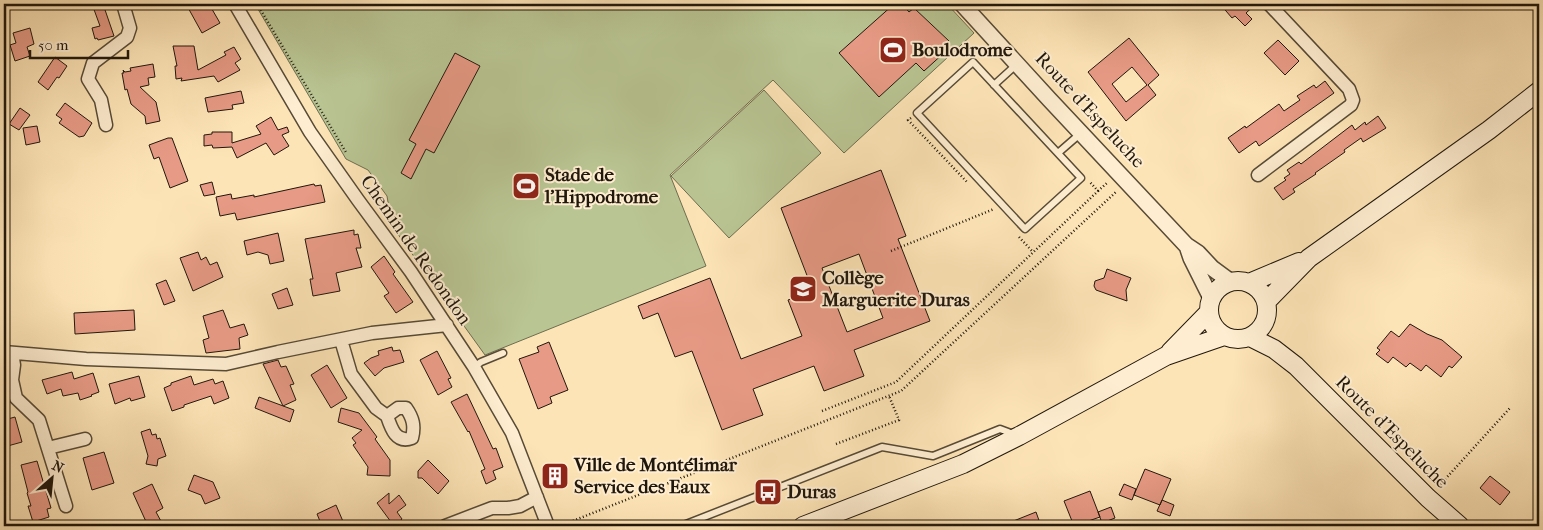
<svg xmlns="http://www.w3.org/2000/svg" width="1543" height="530" viewBox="0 0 1543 530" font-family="'IM FELL French Canon',serif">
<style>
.green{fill:#b9c593;stroke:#6c6e50}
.building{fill:#e79a85;stroke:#20170c;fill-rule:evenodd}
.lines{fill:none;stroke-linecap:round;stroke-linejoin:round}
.service-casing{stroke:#574a36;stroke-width:9}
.minor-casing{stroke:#574a36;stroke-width:15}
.tertiary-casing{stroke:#574a36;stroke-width:18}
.secondary-casing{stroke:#20170c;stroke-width:20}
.path{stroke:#20170c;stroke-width:2.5;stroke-dasharray:1 2.5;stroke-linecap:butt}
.service{stroke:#feedd0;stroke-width:6}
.minor{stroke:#feedd0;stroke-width:12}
.tertiary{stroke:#feedd0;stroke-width:15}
.secondary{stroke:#feedd0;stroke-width:18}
.labels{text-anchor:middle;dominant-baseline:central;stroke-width:4;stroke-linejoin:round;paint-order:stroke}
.poi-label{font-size:19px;font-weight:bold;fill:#20170c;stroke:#feedd0;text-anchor:start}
.street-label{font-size:19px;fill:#20170c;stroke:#feedd0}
</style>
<rect width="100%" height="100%" fill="#fde4b6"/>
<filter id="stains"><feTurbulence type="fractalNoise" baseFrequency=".004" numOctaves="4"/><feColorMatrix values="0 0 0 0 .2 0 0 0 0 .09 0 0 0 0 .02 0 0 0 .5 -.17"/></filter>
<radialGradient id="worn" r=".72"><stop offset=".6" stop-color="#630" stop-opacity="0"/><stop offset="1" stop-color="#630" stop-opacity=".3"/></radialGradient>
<path class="green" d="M255,4h692l27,29 -130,120 -71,-73 -103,95 36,91 -221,89 -93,-129 -5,-30 -19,-26 -22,-11z
M764,90l57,63 -92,85 -58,-62z"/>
<path class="building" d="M92,4h11l11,32 -16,4 -1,-2 -2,1 -3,-11 8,-2z
M186,4h23l11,19 -18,10z
M894,4h8l7,8 5,-4 35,33 -8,7 4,4 -21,19 -8,-8 -37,34 -40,-44z
M1220,4h36l-10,9 6,6 -7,7 -10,-10 -3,2z
M30,28l4,16 -7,3 3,9 -15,5 -5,-16 6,-2 -3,-10z
M1129,38l30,37 -11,10 8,10 -30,26 -38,-49zM1132,67l15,18 -21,17 -14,-18z
M1278,40l21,21 -14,14 -21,-22z
M173,46h21l4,24 28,-15 -2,-3 10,-5 7,12 -6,4 5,7 -22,12 -4,-6 -33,5 1,-3 -6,1 -1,-13h2z
M455,53l25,13 -46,87 -8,-4 -15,30 -10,-6 15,-29 -7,-4z
M55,57l12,9 -8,12 -2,-1 -9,13 -10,-8z
M153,64l2,13 -7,1 1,7 -9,2 16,15 4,19 -14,3 -1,-8 -14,-12 -4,-15 -2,1 -3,-17h2l-1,-3 2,2 6,-1 -1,-3z
M1325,81l9,12 -75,53 -3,-5 -17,12 -11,-15 17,-12 1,2 33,-24 5,7 16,-11 -3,-4 17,-11 2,3z
M241,91l3,12 -12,2 1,4 -25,3 -3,-14z
M65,103l27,20 -8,13 -5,1 -20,-14 3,-4 -6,-4z
M20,108l10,7 -11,15 -10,-6z
M1378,116l8,12 -23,14 -2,-4 -17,12 1,2 -30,21 1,1 -23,15 2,3 -12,8 -9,-12 12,-8 -2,-2 6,-4 -3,-4 12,-8 2,2 51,-39 3,5 10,-8 1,3z
M271,117l7,13 9,-3 2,5 -7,3 7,11 -15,9 -8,-12 -29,15 -5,-11 -19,1 -1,-3 -8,1v-11l8,-1v-2h20v11l29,-9 -5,-8z
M37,126l3,16 -14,3 -3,-17z
M168,138h4l16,43 -18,7 -11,-31 -5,2 -5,-14z
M881,170l25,66 -8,3 32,82 -76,29 10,26 -40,15 -10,-25 -61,23 10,26 -41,15 -30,-79 -17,6 -17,-44 -15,6 -5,-13 72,-28 31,81 61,-23 -14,-36 25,-9 -32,-83zM859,254l24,64 -36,14 -25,-64z
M212,182l3,12 -11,2 -4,-11z
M314,184l1,2 6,-1 4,17 -88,18 -2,-7 -15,3 -4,-19 15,-3 1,5 22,-4v2z
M354,230v5l4,-1 3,14h-5l6,19 -26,6 4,18 -27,5 -3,-17h3l-8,-40z
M278,233l6,28 -14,3 -2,-9 -10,-3 -11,3 -3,-14z
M198,252l3,8 5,-3 4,8 7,-3 6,15 -30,14 -13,-33z
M384,256l11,16 -2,2 20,28 -17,11 -12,-17 5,-3 -18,-26z
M1107,269l24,9 -5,12 1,11 -31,-11 -2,-4 1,-5 9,-3z
M166,280l9,21 -11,4 -8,-21z
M287,288l6,17 -15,4 -6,-15z
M134,310l1,20 -60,4 -1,-21z
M223,310l7,18 14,-4 4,11 -9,3 1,11 -34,4 -3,-13 6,-2 -6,-22z
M1410,324l17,10 15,6 20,17 -10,11 -3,-2 -8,11 -15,-12 -5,6 -11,-8 -4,4 -13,-10 -5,6 -12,-9 4,-4 -3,-2 14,-17 8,6z
M549,342l19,48 -18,7 2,6 -14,6 -19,-50 20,-7 -2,-5z
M392,347l1,4 7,-1 4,12 -20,6 -9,8 -11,-13 7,-5 8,-3 -1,-4z
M437,351l14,27 -3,1 4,8 -14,8 -18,-35z
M278,360l3,7 5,-1 8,18 -4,1 6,15 -13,6 -20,-42z
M327,365l20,33 -16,10 -20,-33z
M72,372l2,7 19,-6 6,19 -8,3 1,1 -12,4 -2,-7 -15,3 -2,-7 -14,5 -5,-14z
M139,376l6,21 -14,4 -1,-3 -15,6 -6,-20z
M191,376l3,9 19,-6 2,5 8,-3 6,17 -15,6 -3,-8 -27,9v2l-12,4 -8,-23 7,-3v-2z
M467,394l26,55 3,-1 7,19 -10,4 3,8 -10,5 -5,-13 4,-2 -16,-38 -1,1 -17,-30z
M259,397l35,13 -4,12 -35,-14z
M341,408l18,5 18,24 -2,2 15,21v16l-23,-1 1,-8 -15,-22 3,-2 -4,-5 10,-8 -24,-8z
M15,417l7,25 -18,5v-27z
M150,429l2,6 4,-1 1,5 3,-1 6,18 -8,3 -1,7 -11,-2 2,-8 -7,-24z
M104,452l10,31 -22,7 -9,-32z
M428,460l21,21 -11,13 -16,-16h-4v-7z
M37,461l14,47 -4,1 2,8 -16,5 -5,-16h3l-4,-13 1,-1 -7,-27z
M548,466h12l2,19 -12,2z
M1145,469l26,10 -11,26 -26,-10z
M194,475l19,7 7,16 -15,6 -4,-9 -13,-5z
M1490,476l20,16 -10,13 -20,-17z
M152,484l11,24 -7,4 6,11 -7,3h-7l-15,-33z
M1124,484l12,5 -4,11 -13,-5z
M1090,491l10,26 -26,9 -10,-25z
M389,493v11l10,-9 7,10 -9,7 5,7 -8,7 -17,-23z
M1162,500l12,5 -4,11 -13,-5z
M336,505l9,21h-23l-5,-12z
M1111,507l4,11 -13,5 -4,-11z
M1036,512l5,14h-40z"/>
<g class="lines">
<defs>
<path id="service" d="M973,62l108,116 -56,51 -108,-116z
M994,85l22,-20
M1058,153l23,-20
M474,367l7,-5 22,-9
M681,526l201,-79 51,9 67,-27 16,6"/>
<path id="minor" d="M235,4l75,128 48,68 53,72 63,95 38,66 36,93
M106,125l-5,-25 -13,-21 5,-16 34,-26 3,-9 -7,-24
M1258,175l93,-70 2,-5 -4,-11 -80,-85
M341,340l10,34 25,34 11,8
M4,352l82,7 140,5 52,-12 94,-19 75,-8
M12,353l2,12 -2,15 4,18 23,22 27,86
M398,408h8c7,10 9,18 6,30 -16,6 -21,-10 -25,-22z
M48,448l37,-9
M445,526l47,-18h16l12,-2 17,-9"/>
<path id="tertiary" d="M962,4l87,95 137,146 12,8 14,15 19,14
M1187,246l4,12 20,40"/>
<path id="secondary" d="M1209 310a29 29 0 1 1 58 0a29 29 0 1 1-58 0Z
M1249,283l50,-21
M1266,302l43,-44 180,-128 50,-39
M1250,337l24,12 22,17 132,132 32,28
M1170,352l39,-40
M803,526l160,-62 56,-28 147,-80 58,-20"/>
</defs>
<use href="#service" class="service-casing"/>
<use href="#minor" class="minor-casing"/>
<use href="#tertiary" class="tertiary-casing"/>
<use href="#secondary" class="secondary-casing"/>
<path class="path" d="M257,4l90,150
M911,118l-3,2 59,62
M1098,191l10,-9
M1019,237l14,15
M891,251l103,-42
M822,411l74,-29 202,-191 -9,-10
M836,444l63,-24 -10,-24
M1438,487l72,-79
M560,526l341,-135 216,-200
M1529,526l10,-11"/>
<use href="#service" class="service"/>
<use href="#minor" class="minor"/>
<use href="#tertiary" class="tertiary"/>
<use href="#secondary" class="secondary"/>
</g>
<defs>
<symbol id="stadium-square" viewBox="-11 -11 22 22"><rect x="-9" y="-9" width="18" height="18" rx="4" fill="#8f2418" stroke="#feedd0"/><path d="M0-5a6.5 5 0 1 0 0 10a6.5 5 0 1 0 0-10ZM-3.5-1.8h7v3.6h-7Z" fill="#fff"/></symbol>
<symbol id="school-square" viewBox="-11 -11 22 22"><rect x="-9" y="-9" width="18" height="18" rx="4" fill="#8f2418" stroke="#feedd0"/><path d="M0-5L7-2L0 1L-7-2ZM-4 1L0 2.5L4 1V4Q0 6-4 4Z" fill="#fff"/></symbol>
<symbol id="building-square" viewBox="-11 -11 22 22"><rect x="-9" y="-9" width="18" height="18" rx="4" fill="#8f2418" stroke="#feedd0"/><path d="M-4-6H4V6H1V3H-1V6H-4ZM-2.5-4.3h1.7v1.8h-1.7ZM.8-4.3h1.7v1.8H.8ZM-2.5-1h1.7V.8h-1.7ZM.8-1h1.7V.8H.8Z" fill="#fff"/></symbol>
<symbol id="bus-square" viewBox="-11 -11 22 22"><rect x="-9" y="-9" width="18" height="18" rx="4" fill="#8f2418" stroke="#feedd0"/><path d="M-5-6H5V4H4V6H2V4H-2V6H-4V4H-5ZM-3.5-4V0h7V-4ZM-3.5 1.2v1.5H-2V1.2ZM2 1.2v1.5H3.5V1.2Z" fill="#fff"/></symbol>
</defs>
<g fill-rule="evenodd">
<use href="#stadium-square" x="877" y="34" width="32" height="32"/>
<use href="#stadium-square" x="510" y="170" width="32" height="32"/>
<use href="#school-square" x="787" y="273" width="32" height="32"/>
<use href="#building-square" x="539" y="460" width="32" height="32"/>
<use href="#bus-square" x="752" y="476" width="32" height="32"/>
</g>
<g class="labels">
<g class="poi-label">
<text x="912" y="50">Boulodrome</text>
<text x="545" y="175">Stade de<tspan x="545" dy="22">l'Hippodrome</tspan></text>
<text x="822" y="278">Collège<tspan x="822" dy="22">Marguerite Duras</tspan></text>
<text x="574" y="465">Ville de Montélimar<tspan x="574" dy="22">Service des Eaux</tspan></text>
<text x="787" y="492">Duras</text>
</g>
<g class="street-label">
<text transform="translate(1090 110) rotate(47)">Route d'Espeluche</text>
<text transform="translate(416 250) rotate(55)">Chemin de Redondon</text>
<text transform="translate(1392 432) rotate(45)">Route d'Espeluche</text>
</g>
</g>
<rect width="1543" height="530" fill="none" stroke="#fde4b6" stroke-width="20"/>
<rect x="5" y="5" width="1533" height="520" fill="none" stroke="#20170c" stroke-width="2.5"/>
<rect x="10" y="10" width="1523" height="510" fill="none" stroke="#20170c"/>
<g transform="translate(52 478) rotate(27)" stroke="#feedd0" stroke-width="4" paint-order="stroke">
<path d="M0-4L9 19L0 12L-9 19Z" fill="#20170c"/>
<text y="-8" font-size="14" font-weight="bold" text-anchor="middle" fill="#20170c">N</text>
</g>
<path d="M30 50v8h98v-8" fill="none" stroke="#20170c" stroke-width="2.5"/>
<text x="38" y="50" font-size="15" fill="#20170c" stroke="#feedd0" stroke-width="4" paint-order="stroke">50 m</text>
<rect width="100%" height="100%" filter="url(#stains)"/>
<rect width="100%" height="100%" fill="url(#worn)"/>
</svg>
